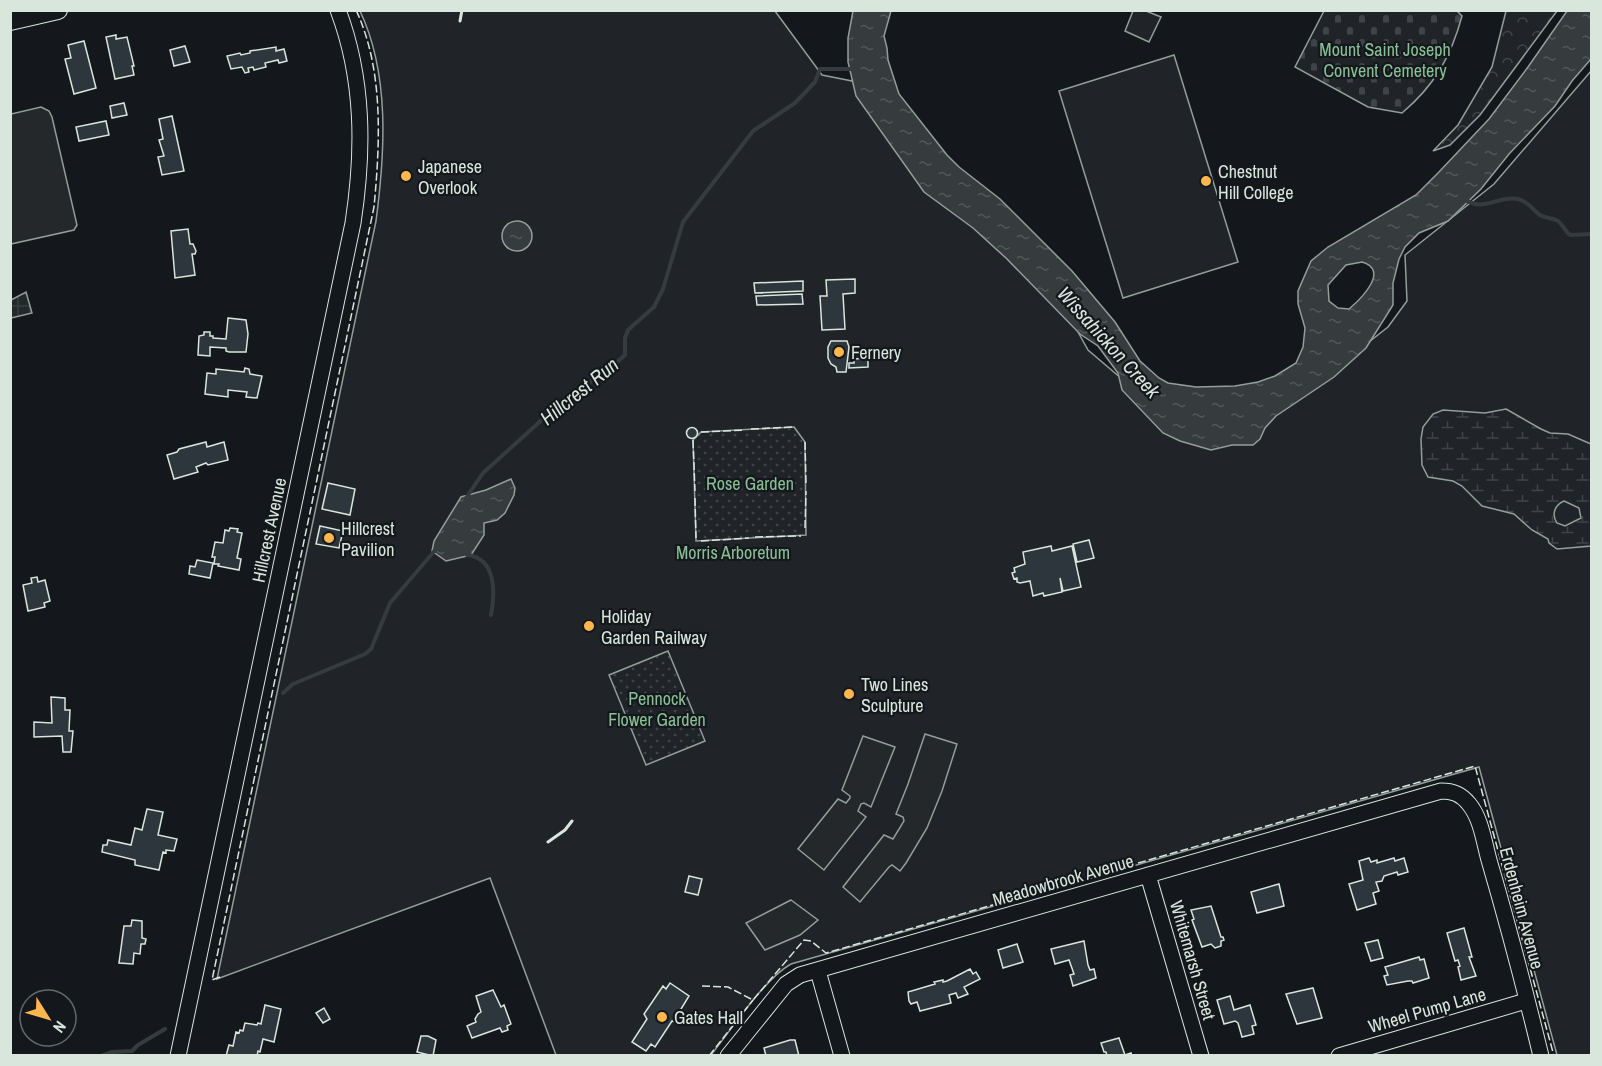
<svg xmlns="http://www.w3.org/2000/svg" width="1602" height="1066" viewBox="0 0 1602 1066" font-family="'Archivo Narrow',sans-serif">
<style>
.green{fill:#202428;stroke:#939e99;stroke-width:1.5}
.forest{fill:url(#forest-crowns);stroke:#939e99;stroke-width:1.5}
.wetland{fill:url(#wetland-marsh);stroke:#939e99;stroke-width:1.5;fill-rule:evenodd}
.cemetery{fill:url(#cemetery-stones);stroke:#939e99;stroke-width:1.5}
.garden{fill:url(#garden-dots);stroke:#939e99;stroke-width:1.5}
.parking{fill:#24282b;stroke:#939e99;stroke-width:1.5}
.plaza{fill:url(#plaza-grid);stroke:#939e99;stroke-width:1.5}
.water{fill:url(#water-ripples);stroke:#939e99;stroke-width:1.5;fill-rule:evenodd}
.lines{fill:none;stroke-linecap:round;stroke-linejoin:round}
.stream{stroke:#363b3e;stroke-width:4}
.building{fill:#2c363c;stroke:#d8e6dc;stroke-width:1.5}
.minor-casing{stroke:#d8e6dc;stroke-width:17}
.major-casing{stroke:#d8e6dc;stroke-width:20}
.minor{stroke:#14181c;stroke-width:15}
.major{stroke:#14181c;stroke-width:18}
.fence{stroke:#d8e6dc;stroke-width:1.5;stroke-dasharray:8 3;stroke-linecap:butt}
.wall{stroke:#d8e6dc;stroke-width:3}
.poi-dot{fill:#ffb74d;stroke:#14181c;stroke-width:2}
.labels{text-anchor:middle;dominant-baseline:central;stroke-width:4.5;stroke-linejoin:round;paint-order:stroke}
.park-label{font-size:18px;fill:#8ac095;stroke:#14181c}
.poi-label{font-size:18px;fill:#d8e6dc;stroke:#14181c;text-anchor:start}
.street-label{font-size:18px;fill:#d8e6dc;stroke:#14181c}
.water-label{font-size:20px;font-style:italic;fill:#d8e6dc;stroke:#14181c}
</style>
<defs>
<pattern id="forest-crowns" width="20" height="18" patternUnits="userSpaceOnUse" patternTransform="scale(1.5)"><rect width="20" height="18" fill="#202428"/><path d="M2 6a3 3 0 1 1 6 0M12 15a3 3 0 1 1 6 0" fill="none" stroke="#404447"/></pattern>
<pattern id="wetland-marsh" width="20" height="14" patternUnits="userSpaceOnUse" patternTransform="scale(1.5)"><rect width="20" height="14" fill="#202428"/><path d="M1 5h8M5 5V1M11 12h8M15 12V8" fill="none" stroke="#404447"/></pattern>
<pattern id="cemetery-stones" width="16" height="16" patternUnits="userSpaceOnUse" patternTransform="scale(1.5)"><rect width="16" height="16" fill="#202428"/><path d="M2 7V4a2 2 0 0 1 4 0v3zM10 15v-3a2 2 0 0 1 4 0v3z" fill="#404447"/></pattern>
<pattern id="garden-dots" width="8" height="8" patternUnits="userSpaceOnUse" patternTransform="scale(1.5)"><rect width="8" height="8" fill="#202428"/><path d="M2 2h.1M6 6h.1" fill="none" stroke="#404447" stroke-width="1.8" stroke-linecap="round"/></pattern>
<pattern id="plaza-grid" width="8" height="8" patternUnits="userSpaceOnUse" patternTransform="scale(1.5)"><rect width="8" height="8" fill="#24282b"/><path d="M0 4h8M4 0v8" fill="none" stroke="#393d3f"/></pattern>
<pattern id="water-ripples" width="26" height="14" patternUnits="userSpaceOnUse" patternTransform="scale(1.5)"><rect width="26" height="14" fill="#363b3e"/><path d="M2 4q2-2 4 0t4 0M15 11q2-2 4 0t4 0" fill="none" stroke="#525759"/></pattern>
</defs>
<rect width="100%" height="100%" fill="#14181c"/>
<path class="green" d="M360,11h415l47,64 30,6 190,186 46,83 61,52 184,-32 55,-43 19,-26 -2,-46 89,-71 97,-113v984h-34l-78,-288 -688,197c-27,15 -59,65 -80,91h-155l-66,-177 -273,101 159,-758c9,-68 14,-147 -16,-210z
M1133,11h13l15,6 -12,25 -24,-11z
M1174,55l64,207 -115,36 -64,-207z"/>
<path class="forest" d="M1506,11h51l-77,104 -30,30 -17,6 25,-26 34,-58z"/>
<path class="wetland" d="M1506,409l35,20 9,4 18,1 23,10v102l-34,3 -8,-6 -1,-4 -16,-9 -18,-16 -32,-8 -20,-20 -9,-5 -25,-4 -6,-12 -1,-26 2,-12 10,-13 10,-4 42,3zM1564,501l15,7 2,10 -16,8 -8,-3c-6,-9 -2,-18 7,-22z"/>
<path class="cemetery" d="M1457,11l5,5c-11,41 -28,70 -60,97l-34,-6 -73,-40 29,-56z"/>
<path class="garden" d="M794,427l11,15 1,93 -110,6 -3,-101 8,-8z
M668,651l37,90 -59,24 -37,-90z"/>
<path class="parking" d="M41,107l8,4 3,6 25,108 -3,5 -63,14v-130z
M925,734l32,10 -15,47 -15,37 -21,35 -6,8 -8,-6 -3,2 -29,35 -17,-15 41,-52 9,4 11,-18 -1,-4 -7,-3 12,-30z
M863,736l32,11 -24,60 -7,-4 -3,1 -3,7 8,6 -42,53 -26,-21 40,-50 8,4 4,-5v-2l-8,-6z
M791,900l27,20 -18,15 -35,15 -19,-27z"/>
<path class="plaza" d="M26,292l6,21 -21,5v-18z"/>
<path class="water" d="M853,11h38l-7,25 3,12 1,12 11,34 48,61 12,12 41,32 72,72 43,51 25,39 19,17 9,5 28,4 39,-1 23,-4 17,-6 21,-13 7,-16 2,-19 -7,-24v-13l13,-30 17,-14 88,-52 22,-22 51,-54 39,-52 39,-56h24v48l-19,22 -17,25 -46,48 -28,35 -33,32 -29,12 -14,14 -6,12 -6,24v22l-27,43 -32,29 -58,39 -11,12 -5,11 -7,6h-21l-21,5 -31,-9 -17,-8 -41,-43 -4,-17 -20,-27 -18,-12 -73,-75 -34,-31 -49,-36 -68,-96 -8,-34v-24zM1362,262c28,8 -1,37 -13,47l-11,-1 -9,-7 -1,-16 18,-20z
M502 236a15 15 0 1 1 30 0a15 15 0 1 1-30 0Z
M511,479l4,9 -1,7 -9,18 -8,7 -13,3v12l-13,20 -25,6 -14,-10 2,-10 27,-44 25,-7z"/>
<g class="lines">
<path class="stream" d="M1464,199c20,14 33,-4 54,0 10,2 15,11 22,16 5,3 13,3 18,6 5,4 7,10 12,14l22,-1
M466,498l17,-25 62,-56 36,-24 18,-22 17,-8 9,-8v-17l3,-8 26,-23 9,-18 20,-67 70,-91 42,-28 20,-21 5,-13h31l1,-2
M467,555c30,3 28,39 24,60
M283,693l10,-9 72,-30 6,-5 19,-46 47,-55
M101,1056l11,-4 20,-1 6,-6 27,-16"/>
</g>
<path class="building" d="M116,35v4l11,-2 7,29h-2l2,9 -19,4 -9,-42z
M84,41l12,47 -22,6 -9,-35 6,-1 -3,-13z
M185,46l5,16 -16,4 -4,-16z
M276,47v4l8,-2 3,12 -8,2 -1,-3 -13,3 1,4 -12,3 -1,-3 -5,1 1,4 -4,1 -3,-6 -11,2 -4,-13 13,-3 1,2 9,-2v-2z
M124,103l3,12 -15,3 -2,-12z
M172,116l12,55 -22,4 -4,-18 6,-1 -5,-16 4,-1 -4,-20z
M106,121l3,14 -30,6 -3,-14z
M188,229l2,15h3l3,7 -1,3h-3l3,21 -20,3 -4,-47z
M855,279v14l-12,1 2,35 -23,1 -2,-34h7l-1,-16z
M803,281v10l-48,2 -1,-10z
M802,294l1,10 -46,1 -1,-9z
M228,318l18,2 2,14 -2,18h-17l-3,-1v-3l-16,-1v9l-12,-1 1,-19 5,-1v-3h6v4h3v2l13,1z
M831,341h16l2,6 -3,25h-9l-1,-5 -5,-3 -3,-6v-11z
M868,358v9l-19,1v-5h5v-4z
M245,368l4,1 1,5 12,2 -5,22 -11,-1 1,-5 -19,-2v7l-23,-3 2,-21 9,1v-5l28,3z
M686.5 433a5.5 5.5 0 1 1 11 0a5.5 5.5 0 1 1-11 0Z
M206,442l1,5 17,-5 4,18 -20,5 -2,-2 -10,4 2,5 -24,7 -7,-24 10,-3 2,-3z
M328,483l27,6 -5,26 -28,-6z
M320,526l23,5 -4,17 -23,-4z
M230,528l8,1 -1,3 5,1 -5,25 4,1 -2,11 -21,-4 1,-2h-5l1,-7h-3l3,-15 8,1 2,-13 4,1z
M1089,540l5,18 -17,4 -4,-18z
M1051,546l1,5 20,-5 9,41 -18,4 -3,-13 2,14 -18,4 -1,-3 -10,3 -3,-15 -10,2 -3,-1v-4l-3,1 -2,-6 3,-1 -1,-4 11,-4 -2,-12z
M197,560l16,3 -3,15 -21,-4 1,-8 5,1z
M37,577l1,5 7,-2 5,21 -6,2 1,4 -17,4 -5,-26 9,-2 -1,-5z
M51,697l14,1v12h5l-1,21h4l-2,21h-8l-1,-16 -28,1v-15l18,1z
M147,809l16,3 -5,23 19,4 -3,12 -8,-1v3l-3,-1 -4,18 -24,-5v-5l-33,-8 1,-7h4l1,-5 23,5 4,-17 7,2z
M1369,858l2,4 6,-2v3l17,-5 1,3 9,-3 4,14 -10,3 -1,-3 -13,4 -2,5 -6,1 3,9 -6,2 3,11 -19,6 -8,-26 14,-4 -4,-19z
M689,876l13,3 -4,16 -13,-3z
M1279,884l5,22 -27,7 -6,-21z
M1211,906l10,31h2l1,3 -3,1v5l-6,2 -4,-4 -9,3 -10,-27 2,-1 -3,-9z
M132,920l10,1v17l4,1 -1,5h-4l-1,10 -6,-1 -1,11 -14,-1 5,-37h7z
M1464,928l8,29h-3l7,19 -15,4 -3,-13 2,-1 -2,-6 -3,1 -8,-28z
M1378,940l5,18 -12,3 -6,-18z
M1084,941l4,24 2,5 4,-1 2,9 -23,8 -3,-11 4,-1 -5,-14 -14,4 -4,-15z
M1017,944l6,18 -20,6 -5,-18z
M1419,957l1,3 4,-1 5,19 -16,5 -1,-2h-4l-21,4 -3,-9 4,-1 -3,-8z
M970,969l3,5 3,-2 4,7 -16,8 4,7 -10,4 -2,-5 -7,2 2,8 -31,8 -3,-9 -6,2 -2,-3 -1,-9 27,-8 -1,-2 9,-2v2l4,-1z
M670,983l19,13 -11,18 2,1 -5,7 -3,-1 -17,26 -4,-3 -5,7 -14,-9 15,-23 -3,-5 19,-28 3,3z
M1313,988l9,30 -25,6 -11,-30z
M493,990l8,17 3,-2 7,19 -4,2 1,4 -6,2 -2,-4 -28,10 -5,-12 9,-4 -1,-3 3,-5 3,-2 -5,-16z
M1230,996l4,14 16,-5 6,20 -4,1 2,8 -12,3 -4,-14 -3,-2 -11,3 -7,-24z
M265,1005l16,4 -7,33 -11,-3 -3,13 -2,-1 -1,5h-31l3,-11 4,1 3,-14 3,1 1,-3 3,1 2,-8 12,2 1,-2 3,1z
M324,1008l6,11 -7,4 -7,-10z
M421,1036h7l8,4 -3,16 -16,-4z
M1119,1038l6,17 6,-2 1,3h-25l-1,-4h-2l-3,-9z
M790,1040h5l4,16h-33l-2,-8z"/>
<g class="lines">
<defs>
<path id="minor" d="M1148,875l53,181
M818,971l24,85
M178,1056l175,-833c11,-72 11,-144 -15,-213
M728,1056l58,-72 14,-9 641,-184c12,0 20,3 28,13 12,14 15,38 20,56 19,65 36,130 52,196
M1339,1056l187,-55"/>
<path id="major" d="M10,21l48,-11"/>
</defs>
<use href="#minor" class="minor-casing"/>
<use href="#major" class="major-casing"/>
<use href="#minor" class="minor"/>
<use href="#major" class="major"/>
<path class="fence" d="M751,429l43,-2
M701,432l44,-2
M693,440l2,51
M805,442l1,42
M695,498l1,40
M805,528l1,-37
M755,537l46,-1
M701,541l48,-3
M220,977l-8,3 162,-773c6,-64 10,-137 -18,-197
M702,986l26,1 25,13 51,-60 7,1 15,12 649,-187 79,290
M709,1056l44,-56"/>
<path class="wall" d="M460,21l2,-11
M548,842l17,-12 7,-9"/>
</g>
<g class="poi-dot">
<circle cx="406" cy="176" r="6"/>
<circle cx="1206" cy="181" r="6"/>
<circle cx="839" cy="352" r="6"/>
<circle cx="329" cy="538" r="6"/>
<circle cx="589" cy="626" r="6"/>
<circle cx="849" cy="694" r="6"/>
<circle cx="662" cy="1017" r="6"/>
</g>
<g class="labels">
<g class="park-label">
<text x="1385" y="49">Mount Saint Joseph<tspan x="1385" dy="21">Convent Cemetery</tspan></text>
<text x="750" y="483">Rose Garden</text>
<text x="733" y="552">Morris Arboretum</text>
<text x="657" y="698">Pennock<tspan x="657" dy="21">Flower Garden</tspan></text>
</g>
<g class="poi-label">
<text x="418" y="166">Japanese<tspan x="418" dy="21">Overlook</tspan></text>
<text x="1218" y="171">Chestnut<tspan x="1218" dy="21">Hill College</tspan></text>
<text x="851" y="352">Fernery</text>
<text x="341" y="528">Hillcrest<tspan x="341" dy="21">Pavilion</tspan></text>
<text x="601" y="616">Holiday<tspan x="601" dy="21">Garden Railway</tspan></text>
<text x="861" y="684">Two Lines<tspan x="861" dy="21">Sculpture</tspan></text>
<text x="674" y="1017">Gates Hall</text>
</g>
<g class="street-label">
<text transform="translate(269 530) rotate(-78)">Hillcrest Avenue</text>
<text transform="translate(1063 880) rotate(-16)">Meadowbrook Avenue</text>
<text transform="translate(1522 908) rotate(75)">Erdenheim Avenue</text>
<text transform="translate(1193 960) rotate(74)">Whitemarsh Street</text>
<text transform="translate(1427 1010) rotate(-16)">Wheel Pump Lane</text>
</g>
<g class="water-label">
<text transform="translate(1109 342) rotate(48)">Wissahickon Creek</text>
<text transform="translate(579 391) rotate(-39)">Hillcrest Run</text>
</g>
</g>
<rect width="1602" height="1066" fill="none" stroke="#d8e6dc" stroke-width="24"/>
<g transform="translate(48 1018) rotate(127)"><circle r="28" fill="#14181c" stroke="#626a69" stroke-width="1.5"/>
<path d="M0-4.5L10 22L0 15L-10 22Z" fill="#ffb74d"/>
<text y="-9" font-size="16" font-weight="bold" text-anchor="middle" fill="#d8e6dc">N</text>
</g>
</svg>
